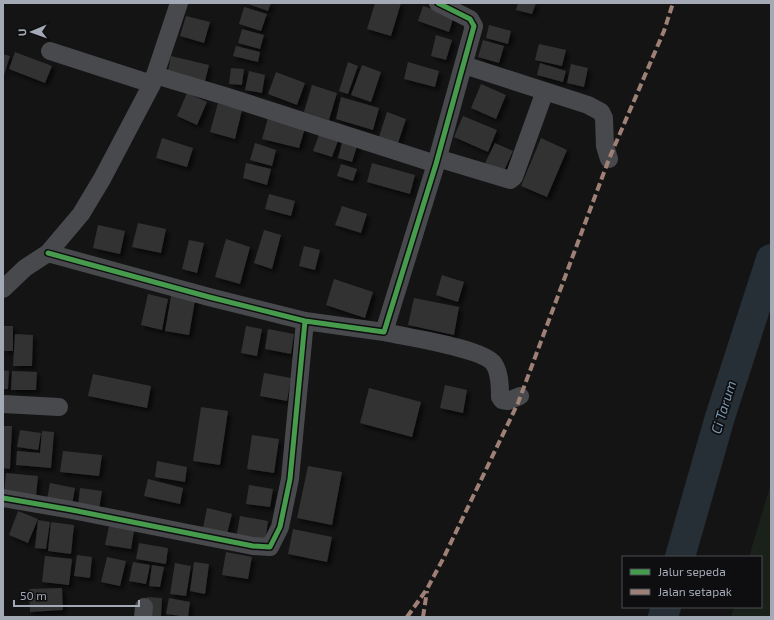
<svg xmlns="http://www.w3.org/2000/svg" width="774" height="620" viewBox="0 0 774 620" font-family="'Exo 2',sans-serif">
<style>
.green{fill:#1a211b}
.lines{fill:none;stroke-linecap:round;stroke-linejoin:round}
.river{stroke:#272f36;stroke-width:30}
.building{fill:#323233;filter:url(#shadow)}
.street{stroke:#48494d;stroke-width:18}
.quiet{stroke:#9e8076;stroke-width:4;stroke-dasharray:8 4;stroke-linecap:butt}
.cycleway-casing{stroke:#0e0e10;stroke-width:8}
.cycleway{stroke:#469c4c;stroke-width:5}
.labels{text-anchor:middle;dominant-baseline:central;stroke-width:3.5;stroke-linejoin:round;paint-order:stroke}
.water-label{font-size:14px;font-style:italic;fill:#7997b2;stroke:#0e0e10}
</style>
<defs>
<filter id="shadow"><feDropShadow dx="3.5" dy="3.5" stdDeviation="2" flood-color="#0009"/></filter>
</defs>
<rect width="100%" height="100%" fill="#141414"/>
<path class="green" d="M771,483v134h-40l3,-10h27v-50h-12z"/>
<g class="lines">
<path class="river" d="M680,557l40,-140 51,-158
M663,617l3,-10"/>
</g>
<path class="building" d="M245,3h26l-3,8z
M375,3h26l-10,33 -24,-7z
M518,3h18l-4,11 -16,-4z
M423,6l31,10 -5,16 -31,-11z
M244,7l23,7 -6,17 -22,-7z
M186,16l24,6 -6,21 -24,-7z
M489,25l22,6 -3,13 -22,-6z
M242,29l22,6 -4,14 -22,-6z
M436,35l16,5 -6,20 -15,-4z
M483,40l21,6 -5,17 -21,-6z
M539,44l27,6 -4,16 -27,-6z
M236,46l24,6 -2,10 -25,-6z
M15,52l37,14 -7,17 -36,-14z
M3,54l7,2 -7,22z
M171,56l38,9 -5,20 -37,-9z
M348,62l10,4 -10,28 -9,-3z
M408,62l31,9 -4,16 -31,-8z
M540,63l26,8 -3,11 -26,-7z
M571,64l17,4 -4,19 -17,-4z
M362,65l19,7 -10,30 -20,-7z
M231,68l13,1 -2,16 -13,-1z
M249,71l16,4 -3,18 -17,-3z
M276,72l29,11 -8,22 -29,-11z
M481,84l25,11 -10,24 -25,-11z
M312,85l25,8 -8,27 -25,-8z
M187,93l20,9 -10,23 -20,-9z
M341,97l38,11 -6,22 -37,-11z
M218,103l24,7 -7,29 -25,-7z
M387,112l19,7 -8,24 -19,-6z
M463,116l34,14 -9,22 -34,-15z
M268,118l37,10 -6,20 -37,-9z
M320,132l19,6 -7,19 -19,-6z
M162,138l31,10 -6,19 -31,-9z
M541,138l26,12 -20,47 -26,-11z
M343,139l15,4 -6,19 -14,-4z
M255,143l21,7 -4,16 -22,-6z
M495,143l18,8 -9,20 -19,-8z
M246,163l25,6 -4,16 -24,-7z
M372,163l43,12 -5,19 -43,-12z
M341,164l16,5 -4,12 -16,-5z
M269,194l26,7 -4,15 -26,-7z
M342,206l25,8 -6,19 -26,-8z
M138,223l28,6 -5,24 -29,-6z
M98,225l27,6 -5,23 -27,-6z
M264,230l17,5 -9,34 -18,-6z
M226,239l24,8 -10,37 -25,-7z
M189,240l15,3 -7,30 -15,-4z
M304,246l16,4 -5,20 -16,-4z
M442,275l22,7 -6,20 -22,-7z
M334,279l39,13 -8,26 -39,-13z
M172,291l24,4 -7,40 -24,-4z
M148,294l20,5 -6,31 -21,-5z
M414,298l45,9 -5,28 -46,-10z
M3,326h10v25h-10z
M246,326l16,3 -5,27 -16,-3z
M268,329l26,5 -3,20 -26,-5z
M15,334l18,1 -1,31h-19z
M3,370l6,1 -1,18h-5z
M12,371l25,1 -1,18h-25z
M264,373l27,5 -4,23 -27,-5z
M93,374l58,12 -4,22 -59,-12z
M445,385l22,5 -4,23 -23,-5z
M369,388l52,14 -9,35 -52,-14z
M201,407l27,4 -8,54 -27,-4z
M3,426h9l-2,43 -7,-1z
M20,430l21,3 -3,17 -21,-3z
M42,431l12,1 -3,36 -35,-3 1,-14 23,2z
M252,435l27,4 -5,34 -27,-4z
M63,451l39,4 -3,21 -39,-4z
M157,461l30,6 -2,15 -30,-5z
M308,466l34,6 -10,53 -35,-7z
M6,473l32,3 -2,20 -32,-3z
M148,479l35,9 -3,16 -36,-8z
M50,483l25,5 -3,17 -25,-5z
M249,485l24,4 -3,18 -24,-3z
M80,488l22,3 -3,18 -21,-2z
M207,508l25,6 -5,20 -24,-6z
M18,511l20,8 -10,24 -19,-8z
M240,516l28,5 -3,22 -29,-5z
M38,520l12,2 -4,27 -11,-1z
M51,522l23,3 -3,29 -23,-3z
M109,526l25,5 -3,18 -26,-4z
M293,529l39,8 -5,25 -39,-8z
M139,543l29,5 -2,16 -30,-5z
M226,552l26,5 -4,22 -26,-4z
M77,555l15,2 -2,21 -16,-2z
M45,556l27,3 -3,26 -27,-3z
M107,557l19,4 -6,25 -19,-4z
M133,562l17,3 -4,19 -17,-3z
M194,562l15,2 -4,30 -15,-3z
M175,563l16,3 -5,30 -16,-2z
M152,565l12,2 -4,20 -11,-1z
M62,588l1,22 -33,2 -1,-23z
M147,597l15,1 -1,19h-16z
M169,598l21,4 -2,15 -22,-3z"/>
<g class="lines">
<path class="street" d="M50,51l102,33
M464,65l124,40 13,7 3,6 1,28 4,13
M155,75l70,21 211,68
M437,158l73,22 4,-3 31,-86
M48,253l161,44 96,24 79,11 52,-168 38,-138 -4,-7 -32,-16
M3,289l22,-21 23,-15 33,-39 21,-35 50,-95 27,-81
M384,332c21,5 99,16 110,32 6,9 6,23 6,33l2,3 6,1 12,-5
M3,404l56,3
M3,498l69,12 181,36 17,1 10,-20 10,-48 15,-158
M143,617l1,-10"/>
<path class="quiet" d="M407,617l20,-28 16,-30 75,-156 91,-244 55,-128 9,-28
M423,617l4,-26"/>
<defs>
<path id="cycleway" d="M48,253l161,44 96,24 79,11 52,-168 38,-138 -4,-7 -32,-16
M3,498l69,12 181,36 17,1 10,-20 10,-48 15,-158"/>
</defs>
<use href="#cycleway" class="cycleway-casing"/>
<use href="#cycleway" class="cycleway"/>
</g>
<g class="labels">
<g class="water-label">
<text transform="translate(723 407) rotate(-73)">Ci Tarum</text>
</g>
</g>
<rect width="774" height="620" fill="none" stroke="#a4a9b6" stroke-width="8"/>
<rect x="622" y="556" width="140" height="52" fill="#0e0e10" stroke="#4a4c52"/>
<rect x="630" y="569" width="20" height="6" fill="#469c4c" stroke="#4a4c52"/>
<text x="658" y="576" font-size="12" fill="#a4a9b6">Jalur sepeda</text>
<rect x="630" y="589" width="20" height="6" fill="#9e8076" stroke="#4a4c52"/>
<text x="658" y="596" font-size="12" fill="#a4a9b6">Jalan setapak</text>
<g transform="translate(32 32) rotate(268)" stroke="#0e0e10" stroke-width="3" paint-order="stroke">
<path d="M0-3L7 15L0 10L-7 15Z" fill="#a4a9b6"/>
<text y="-6" font-size="11" font-weight="bold" text-anchor="middle" fill="#a4a9b6">U</text>
</g>
<path d="M14 600v6h125v-6" fill="none" stroke="#a4a9b6" stroke-width="2"/>
<text x="20" y="600" font-size="12" fill="#a4a9b6" stroke="#0e0e10" stroke-width="3" paint-order="stroke">50 m</text>
</svg>
